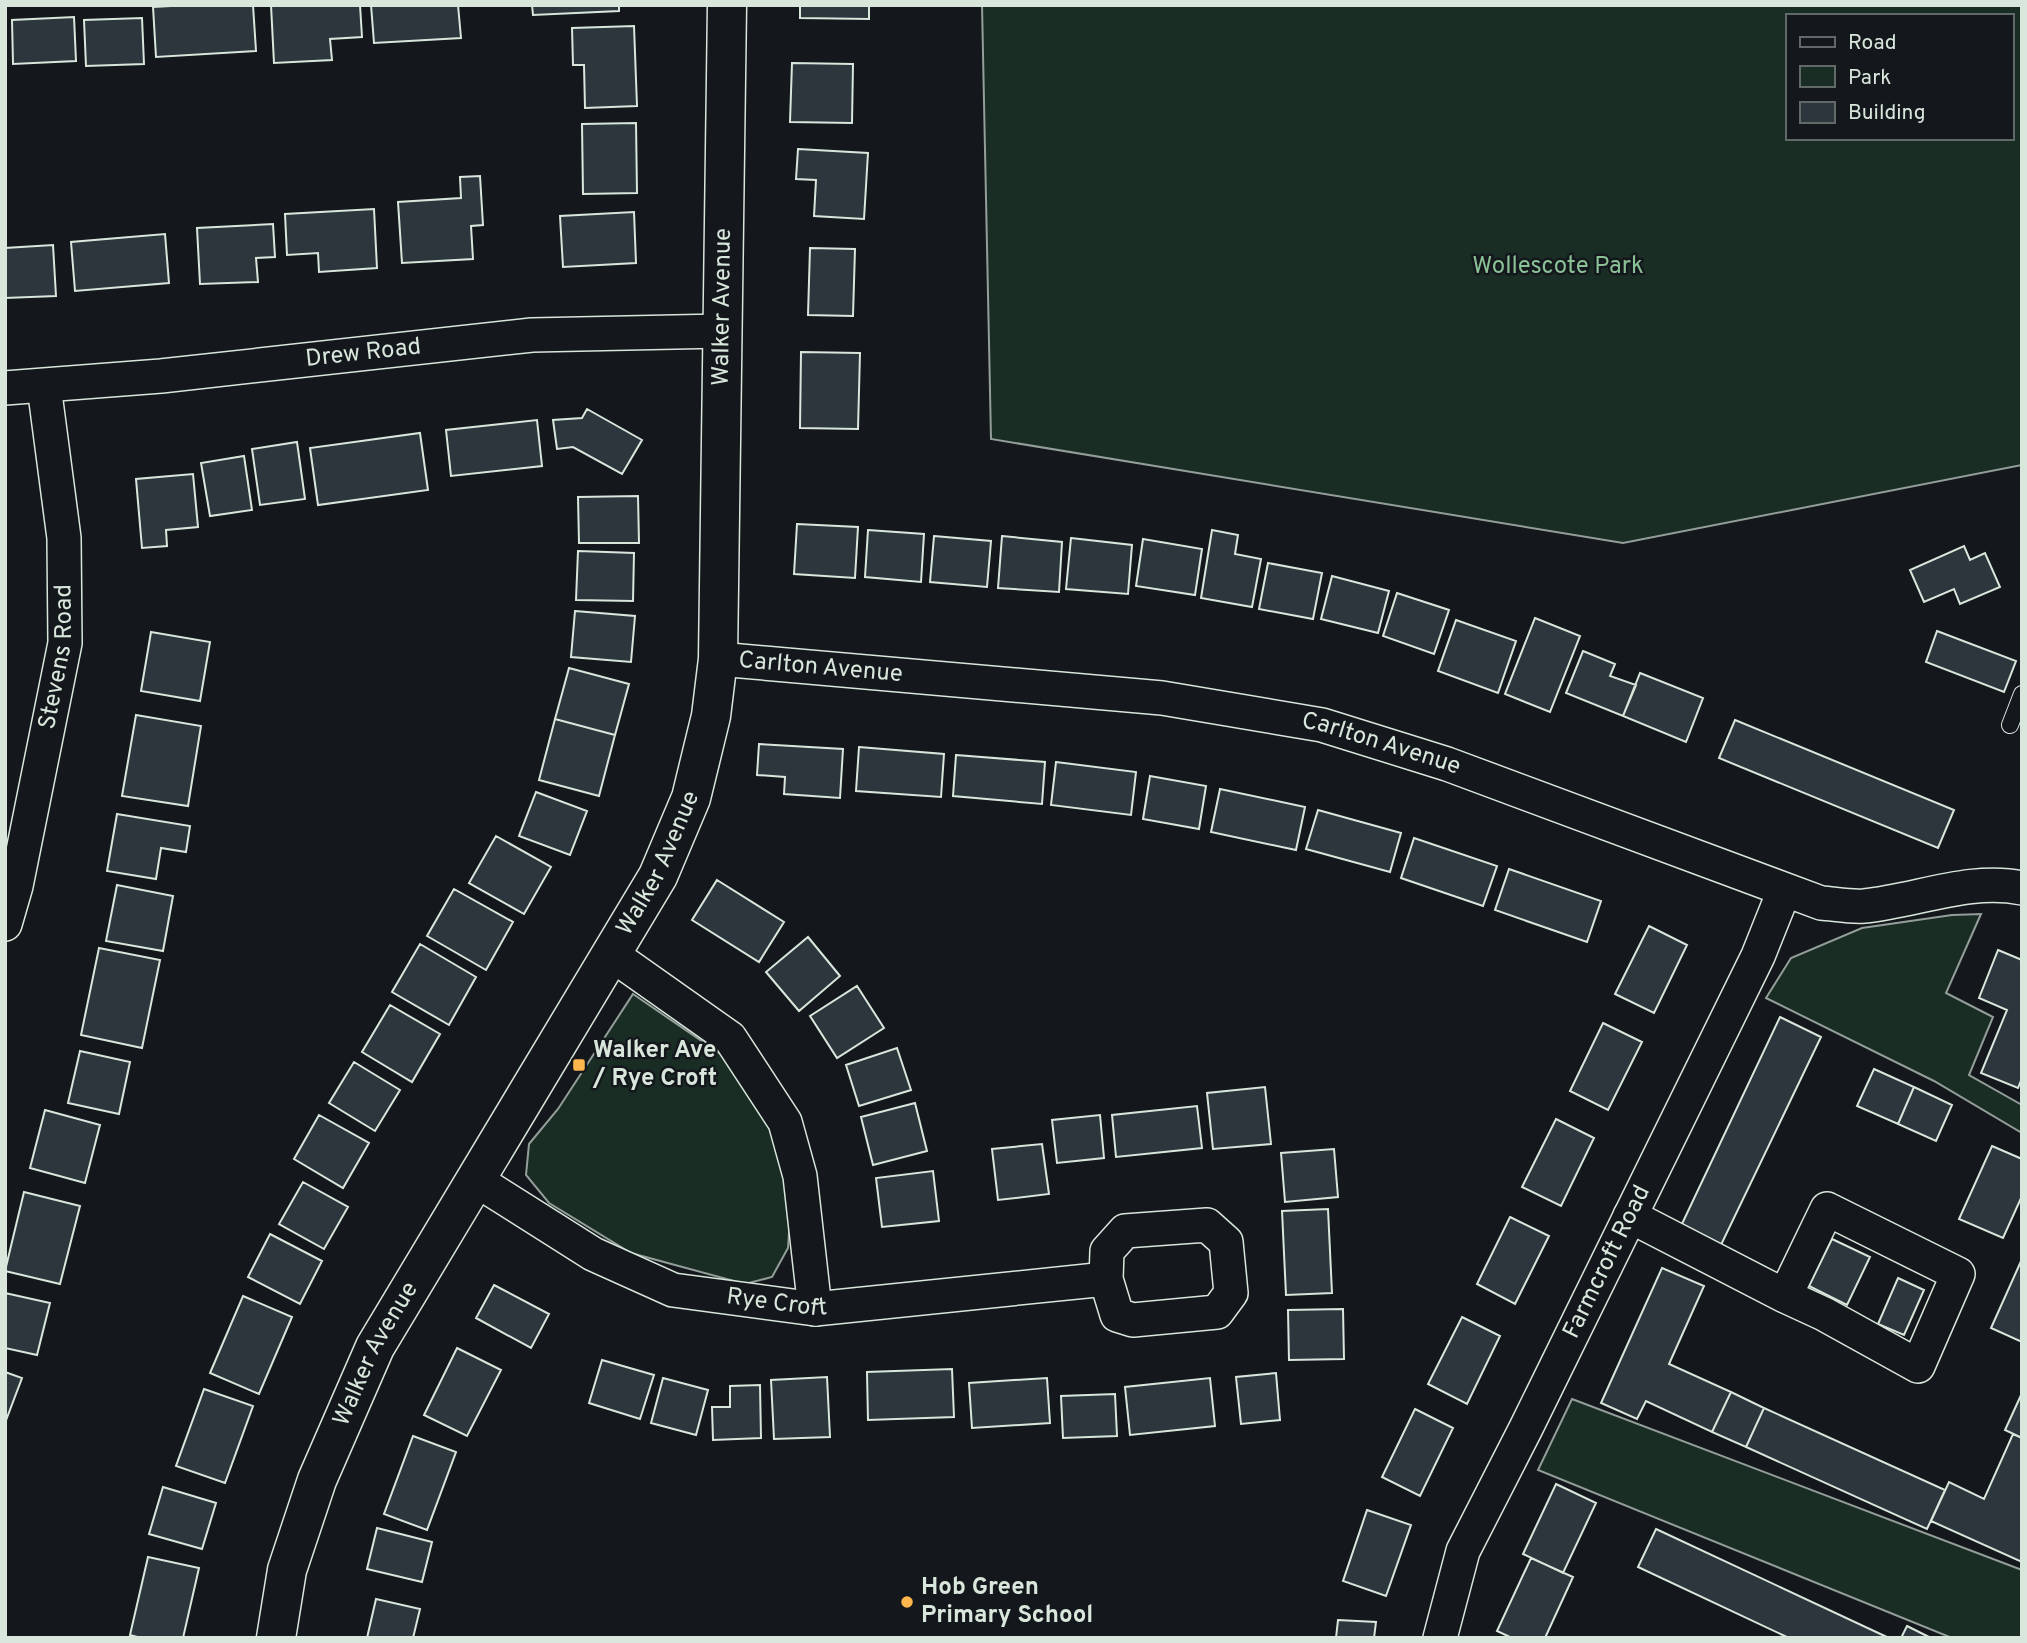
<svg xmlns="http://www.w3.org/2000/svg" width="2027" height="1643" viewBox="0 0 2027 1643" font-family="Overpass,sans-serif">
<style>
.green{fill:#1a2d24;stroke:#939e99;stroke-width:2;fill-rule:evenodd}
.building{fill:#2c363c;stroke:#d8e6dc;stroke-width:2}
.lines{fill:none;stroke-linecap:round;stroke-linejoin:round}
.lane-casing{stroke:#d8e6dc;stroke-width:18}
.street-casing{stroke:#d8e6dc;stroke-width:36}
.secondary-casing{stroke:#d8e6dc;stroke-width:41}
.lane{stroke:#14181c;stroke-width:16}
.street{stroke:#14181c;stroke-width:33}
.secondary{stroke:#14181c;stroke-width:38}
.poi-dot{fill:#ffb74d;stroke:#14181c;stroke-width:2.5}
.labels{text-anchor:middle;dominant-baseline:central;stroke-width:5;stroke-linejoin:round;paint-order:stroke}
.park-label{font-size:24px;fill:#8ac095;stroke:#14181c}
.street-label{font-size:24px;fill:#d8e6dc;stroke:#14181c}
.poi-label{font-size:24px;font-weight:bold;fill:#d8e6dc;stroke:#14181c;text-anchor:start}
</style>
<rect width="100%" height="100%" fill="#14181c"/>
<path class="green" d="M982,5h1040v460l-399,78 -632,-104zM1787,16h224v122h-224z
M1981,914l-35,79 47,24 -24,58 53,30v28l-88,-52 -168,-83 25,-40 71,-30 90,-13z
M633,994l92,63 48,72 18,73 -3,46 -16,29 -27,7 -114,-31 -82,-50 -23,-28 3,-31 29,-35z
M1572,1399l450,171v68h-70l-414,-168z"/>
<path class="building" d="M189,5h64l3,46 -100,6 -3,-50z
M271,5h89l2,32 -32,2 2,21 -58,3z
M371,5h87l3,33 -87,5z
M532,5h87v6l-86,4z
M800,5h69v14l-69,-1z
M74,17l2,44 -63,3 -1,-44z
M142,18l2,46 -58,2 -2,-46z
M634,26l3,80 -52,2 -1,-43h-11l-1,-37z
M792,63l61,1 -1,59 -62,-1z
M636,123l1,70 -54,1 -1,-70z
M798,149l70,4 -4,66 -50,-3 2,-36 -20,-1z
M480,176l3,49 -12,1 2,33 -71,4 -4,-61 63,-4 -1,-21z
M374,209l3,59 -58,4 -1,-19 -31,2 -2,-41z
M634,212l2,51 -73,4 -3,-51z
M273,224l2,33 -19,1 2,24 -58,2 -3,-56z
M165,234l4,49 -94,8 -4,-49z
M53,245l3,51 -51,2v-50z
M810,248l45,1 -2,67 -45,-1z
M801,352l59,1 -2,76 -58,-1z
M587,409l55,31 -20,34 -49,-27 -16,2 -4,-29 29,-2z
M537,420l5,46 -91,10 -5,-46z
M420,433l8,57 -110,15 -8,-57z
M297,442l8,57 -45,6 -8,-56z
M244,456l8,54 -42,6 -9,-53z
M193,474l5,53 -32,3 1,16 -25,2 -6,-69z
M638,496l1,47h-60l-1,-46z
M797,524l61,3 -3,51 -61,-4z
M868,530l56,4 -3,48 -56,-5z
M1212,530l26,5 -3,19 26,5 -9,48 -51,-9z
M934,536l57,5 -4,46 -57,-5z
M1002,536l60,6 -3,50 -61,-4z
M1071,538l61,7 -4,49 -62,-5z
M1143,539l59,10 -7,46 -59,-9z
M1964,546l6,14 15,-7 15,34 -40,17 -6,-15 -30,13 -14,-32z
M578,551l56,2 -1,48 -57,-1z
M1268,563l54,10 -9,46 -54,-10z
M1332,576l57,15 -11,42 -57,-14z
M1397,593l52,17 -15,44 -51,-18z
M575,611l60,5 -4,46 -60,-5z
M1535,618l45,18 -30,76 -45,-18z
M1456,620l60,21 -18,52 -60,-22z
M1937,631l79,30 -12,31 -78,-30z
M151,632l59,10 -10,59 -59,-10z
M1583,651l32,13 -5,12 26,9 -13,31 -57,-23z
M569,668l60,16 -14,51 -60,-16z
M1640,673l63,25 -17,44 -63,-26z
M136,715l65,11 -13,80 -66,-10z
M555,719l60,16 -16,61 -60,-16z
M1735,720l219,90 -16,38 -219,-90z
M759,744l84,5 -3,49 -56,-4 1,-17 -28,-2z
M859,747l85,7 -3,43 -85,-6z
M956,755l89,7 -3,42 -89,-8z
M1056,762l80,10 -5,43 -80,-10z
M1150,776l56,10 -7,43 -56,-10z
M1220,789l85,18 -9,43 -85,-18z
M536,792l51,19 -17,44 -51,-19z
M1318,810l83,23 -11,39 -84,-23z
M117,814l73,12 -4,26 -25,-4 -5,31 -49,-8z
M496,836l55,31 -27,47 -55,-31z
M1414,838l83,28 -14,40 -82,-28z
M1509,869l92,32 -14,41 -92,-32z
M717,880l67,42 -25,40 -67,-42z
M117,885l56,11 -10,55 -57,-10z
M454,889l59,33 -27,48 -59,-34z
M1649,926l38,19 -33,68 -39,-19z
M808,937l32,39 -41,35 -33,-39z
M420,944l56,33 -27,48 -57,-33z
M99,948l61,12 -18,88 -61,-13z
M1998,950l24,10v118l-4,10 -37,-15 26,-63 -28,-12z
M857,986l27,42 -47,30 -27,-42z
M390,1005l50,29 -28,48 -50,-30z
M1780,1017l41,20 -101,210 -40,-19z
M1603,1023l39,19 -34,68 -38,-19z
M897,1048l14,42 -52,16 -13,-41z
M80,1051l50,11 -11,52 -51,-11z
M354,1062l46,28 -25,41 -46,-28z
M1874,1069l40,18 -16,37 -41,-18z
M1265,1087l6,57 -58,5 -6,-56z
M1914,1087l38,18 -16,36 -38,-17z
M915,1103l12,48 -54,14 -12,-48z
M1197,1106l5,42 -86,9 -4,-42z
M45,1110l55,15 -15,58 -55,-15z
M319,1115l50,28 -26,45 -49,-29z
M1100,1115l4,43 -47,5 -5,-43z
M1556,1119l38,19 -33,68 -39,-19z
M1042,1144l7,50 -51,6 -6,-51z
M1992,1146l30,13v37l-19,42 -44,-19z
M1334,1149l4,48 -53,5 -4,-49z
M933,1171l6,50 -57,6 -6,-49z
M303,1182l45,25 -24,42 -45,-25z
M24,1192l56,14 -20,78 -55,-13z
M1328,1209l4,84 -46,2 -4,-84z
M1510,1217l39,19 -34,68 -38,-20z
M270,1234l52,27 -22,43 -52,-27z
M1832,1239l38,18 -23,48 -38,-19z
M2022,1259v83l-31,-14z
M1662,1268l42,18 -35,78 62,28 -19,40 -66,-31 -9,18 -36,-16z
M1898,1278l26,12 -20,45 -26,-11z
M494,1285l55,29 -18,34 -55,-30z
M5,1293l45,10 -13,52 -32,-7z
M243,1296l49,21 -33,77 -49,-21z
M1343,1309l1,50 -55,1 -1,-50z
M1462,1317l38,19 -33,68 -39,-20z
M457,1348l44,22 -34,66 -43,-21z
M602,1360l52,15 -14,44 -51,-16z
M952,1369l2,48 -86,3 -1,-48z
M5,1372l17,6 -17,45z
M1276,1373l4,47 -39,4 -5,-47z
M827,1377l3,60 -56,2 -3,-59z
M663,1378l45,12 -12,45 -45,-12z
M1047,1378l3,45 -78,5 -3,-45z
M1210,1378l5,48 -85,9 -5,-48z
M760,1385l1,53 -48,2 -1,-33h18v-21z
M204,1389l49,17 -28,77 -49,-17z
M1731,1392l33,16 -18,39 -34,-15z
M2022,1393v45l-17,-8z
M1115,1394l2,42 -54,2 -2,-42z
M1764,1408l181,82 -18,39 -181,-82z
M1415,1409l38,19 -33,68 -38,-19z
M2013,1434l9,4v124l-91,-41 18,-39 35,17z
M413,1436l43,16 -29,78 -43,-16z
M1556,1484l40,19 -33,70 -40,-19z
M163,1487l53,16 -14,46 -53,-15z
M1367,1510l44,15 -25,71 -43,-15z
M377,1528l55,14 -10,40 -55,-13z
M1656,1529l233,109h-100l-151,-71z
M148,1557l51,11 -16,70h-42l-11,-3z
M1531,1558l42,19 -28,61h-33l-15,-7z
M376,1599l44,10 -7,29h-46z
M1338,1620l38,2 -2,16h-38z
M1907,1626l24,12h-30z"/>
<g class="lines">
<defs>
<path id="lane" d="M2010,725l12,-31"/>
<g id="street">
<path id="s1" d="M5,388l156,-12 371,-41 190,-4"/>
<path id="s2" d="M718,659l444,39 160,27 125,39 374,139c14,1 29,4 43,3 52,-5 106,-29 158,-18"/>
<path id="s3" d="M5,924l11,-38 49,-243 -1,-105 -20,-152"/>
<path d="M611,954l119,84 55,84 15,54 15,133"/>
<path id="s4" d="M476,1180l117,74 80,36 142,19 291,-30 1,-28 18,-20 82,-6 19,17 5,51 -14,19 -84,8 -16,-5 -11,-36"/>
<path d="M1630,1216l155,80 42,-87 131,65 -40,92 -94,-52 -39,-18"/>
<path id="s5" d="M1440,1638l23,-87 63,-123 232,-472 26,-65"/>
</g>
<g id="secondary">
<path id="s6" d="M276,1638l11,-68 30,-90 58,-133 283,-471 33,-78 20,-82 7,-57 9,-654"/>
</g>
</defs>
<use href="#lane" class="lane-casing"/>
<use href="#street" class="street-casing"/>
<use href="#secondary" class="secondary-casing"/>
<use href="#lane" class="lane"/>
<use href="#street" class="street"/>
<use href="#secondary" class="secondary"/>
</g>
<g class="poi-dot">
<rect x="572" y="1058" width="14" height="14" rx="3.5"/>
<circle cx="907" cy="1602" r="7"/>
</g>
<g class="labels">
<g class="park-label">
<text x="1558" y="267">Wollescote Park</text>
</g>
<g class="street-label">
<text stroke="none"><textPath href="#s6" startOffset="1437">Walker Avenue</textPath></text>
<text stroke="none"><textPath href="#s1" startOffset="360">Drew Road</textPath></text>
<text stroke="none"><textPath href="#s3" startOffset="273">Stevens Road</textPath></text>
<text stroke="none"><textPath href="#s2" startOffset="103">Carlton Avenue</textPath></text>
<text stroke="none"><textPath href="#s2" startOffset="670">Carlton Avenue</textPath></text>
<text stroke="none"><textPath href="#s6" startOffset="870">Walker Avenue</textPath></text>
<text stroke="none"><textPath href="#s5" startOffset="413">Farmcroft Road</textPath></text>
<text stroke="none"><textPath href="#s4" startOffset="331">Rye Croft</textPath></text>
<text stroke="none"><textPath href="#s6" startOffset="303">Walker Avenue</textPath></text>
</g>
<g class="poi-label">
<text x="593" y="1051">Walker Ave<tspan x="593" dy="28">/ Rye Croft</tspan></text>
<text x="921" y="1588">Hob Green<tspan x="921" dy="28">Primary School</tspan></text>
</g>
</g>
<rect width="2027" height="1643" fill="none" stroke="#d8e6dc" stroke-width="14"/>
<rect x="1786" y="14" width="228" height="126" fill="#14181c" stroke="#626a69" stroke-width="2"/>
<rect x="1800" y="37" width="35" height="10" fill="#14181c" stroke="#626a69" stroke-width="2"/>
<text x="1848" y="49" font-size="21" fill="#d8e6dc">Road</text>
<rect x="1800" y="66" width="35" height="21" fill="#1a2d24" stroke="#626a69" stroke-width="2"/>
<text x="1848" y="84" font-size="21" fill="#d8e6dc">Park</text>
<rect x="1800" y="102" width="35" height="21" fill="#2c363c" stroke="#626a69" stroke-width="2"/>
<text x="1848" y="119" font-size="21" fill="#d8e6dc">Building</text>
</svg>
